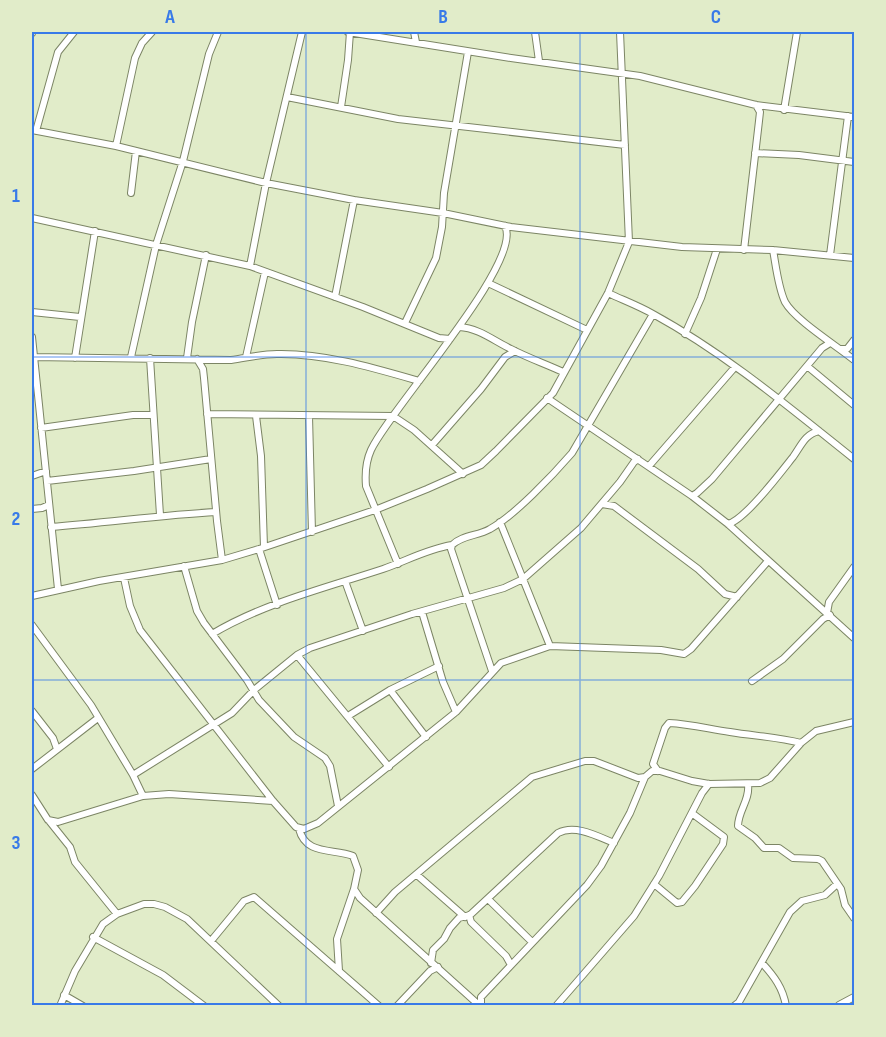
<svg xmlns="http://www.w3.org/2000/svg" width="886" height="1037" viewBox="0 0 886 1037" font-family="'Sofia Sans Condensed',sans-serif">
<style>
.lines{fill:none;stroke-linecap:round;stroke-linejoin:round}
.minor-casing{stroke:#7c8565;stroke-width:8}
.minor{stroke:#fff;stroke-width:6}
.grid{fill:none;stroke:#387ae8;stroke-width:1.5;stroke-opacity:0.55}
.neatline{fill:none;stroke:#387ae8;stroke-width:2}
.grid-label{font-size:20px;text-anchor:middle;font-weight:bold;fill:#387ae8}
</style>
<rect width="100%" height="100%" fill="#e1ecc9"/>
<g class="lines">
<defs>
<path id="minor" d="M348,32l163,26 129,18 116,29 98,12
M414,32l2,10
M535,32l4,29
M32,33v-1
M287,97l111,22 227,26
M341,107l7,-47 2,-28
M784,110l13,-78
M32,130l84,16 150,37 88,17 89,13 68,14 171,20 91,3 81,8
M36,131l22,-79 16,-20
M116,146l19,-88 7,-15 10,-11
M755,153l44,2 55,7
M131,193l5,-42
M32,218l218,48 113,41 76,31 11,1
M744,250l15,-129 1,-9 -4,-7
M773,250c3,16 5,37 12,52 10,18 52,44 69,58
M830,255l18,-139
M250,266l16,-83 36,-151
M488,283l99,47
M608,293c15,7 31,13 45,21 73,40 137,94 201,145
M335,297l19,-97
M32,312l48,5
M405,323l31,-65 6,-31 2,-34 24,-141
M459,327c20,1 35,14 52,22 17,9 35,15 52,23
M685,334l16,-36 16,-49
M32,337l26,252
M841,349h6l7,-9
M33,357l198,3c15,-2 30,-6 46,-6 47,-1 97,14 142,27
M131,357l25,-112 27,-84 26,-107 9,-22
M246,357l19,-85
M75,358l20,-127
M150,358l10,157
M187,358l5,-36 14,-67
M197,359l6,10 1,9 13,143 5,39
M807,366l47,39
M547,398l145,98 36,28 126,114
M207,414l186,2 21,14 49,44
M256,416l5,40 3,91
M309,416l3,116
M41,428l92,-13h19
M432,445l49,-56 24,-32 10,-6
M649,466l86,-99
M32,476l14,-5
M47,481l87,-10 77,-12
M692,496l5,-3 15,-14 110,-131 8,-5
M602,504l12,2 84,63 27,25 12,3
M32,509l10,-1 7,-3
M500,522l50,124
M728,524c17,-4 53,-52 65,-67 8,-11 12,-23 26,-26
M51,527c55,-4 110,-12 165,-15
M259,549l18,56
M398,564l-32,-78c-1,-12 0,-25 5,-36 19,-41 153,-188 134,-224
M184,566l13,45 7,12 43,57 12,20 35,37 31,21 5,8 8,40
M124,578l6,28 10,24 133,171 23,26 8,2 14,-6 138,-111 45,-49 49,-17 111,4 23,4 7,-5 77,-88
M345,581l18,50
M32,596l67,-15 123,-21 37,-11 116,-39 52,-21 54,-24 15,-14 57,-58 55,-100 21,-51 -9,-210
M422,612l21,70 13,30
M827,613l2,-11 25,-35
M32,625l59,80 42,70 10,21
M212,634c52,-31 113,-46 171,-65 23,-8 44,-20 69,-24
M297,655l92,112
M492,671l-41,-122 1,-4c10,-10 26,-9 38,-16 24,-13 63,-54 82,-76l81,-139
M752,681l31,-22 40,-40 7,-4
M390,690l36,47
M32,711l21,27 4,11
M348,716l42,-26 49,-24
M32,769l66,-51
M658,771l-5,-7 12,-36 4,-5c21,1 40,6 61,9 24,4 48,5 71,11
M133,775l99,-62 22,-23 43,-35 13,-7 102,-34 92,-26 19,-9 58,-51 39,-46 14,-20 4,-3
M748,785c2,15 -10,26 -10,41l17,12 9,10h15l14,10 25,1 4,2 19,28 4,16 9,13
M32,795l16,25 10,2 85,-26 26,-2 104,7
M50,822l20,25 5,15 42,52
M299,829c7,27 34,19 54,27l5,14 -4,19 6,9 120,108
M417,875l48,42
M654,884l23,19 5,-1 13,-16 28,-42 1,-7 -31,-23
M488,899l44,43
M376,913l19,-21 137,-115 53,-16h9l44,17 7,-1
M469,915l2,7 35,34 5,9
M93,937l70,38 41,31
M211,941l33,-40 10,-4 125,109
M431,963l2,-13 11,-11 6,-11 9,-10 11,-3 88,-82c17,-9 39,3 56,10
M762,963c12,13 21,25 24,43
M339,971l-2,-32 17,-50
M64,995l19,11
M839,1005l15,-8
M60,1006l15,-35 28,-47 14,-10 27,-10h10l11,3 22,12 92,87
M397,1006l33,-35 8,-4
M481,1006v-9l106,-112 14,-19 29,-53 15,-36 7,-6h8l32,10 17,3 51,-1 10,-5 31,-35 15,-12 38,-9
M556,1006l78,-90 25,-40 43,-83 7,-9
M734,1006l5,-4 51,-90 12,-11 23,-6 12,-11"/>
</defs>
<use href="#minor" class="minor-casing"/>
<use href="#minor" class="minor"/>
</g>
<path class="grid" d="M306,32v974M580,32v974M32,357h822M32,680h822"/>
<rect width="886" height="1037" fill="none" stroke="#e1ecc9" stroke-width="66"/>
<rect x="33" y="33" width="820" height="971" class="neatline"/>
<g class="grid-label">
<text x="170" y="23">A</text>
<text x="443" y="23">B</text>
<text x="716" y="23">C</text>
<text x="16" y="202">1</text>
<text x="16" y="525">2</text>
<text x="16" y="849">3</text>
</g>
</svg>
